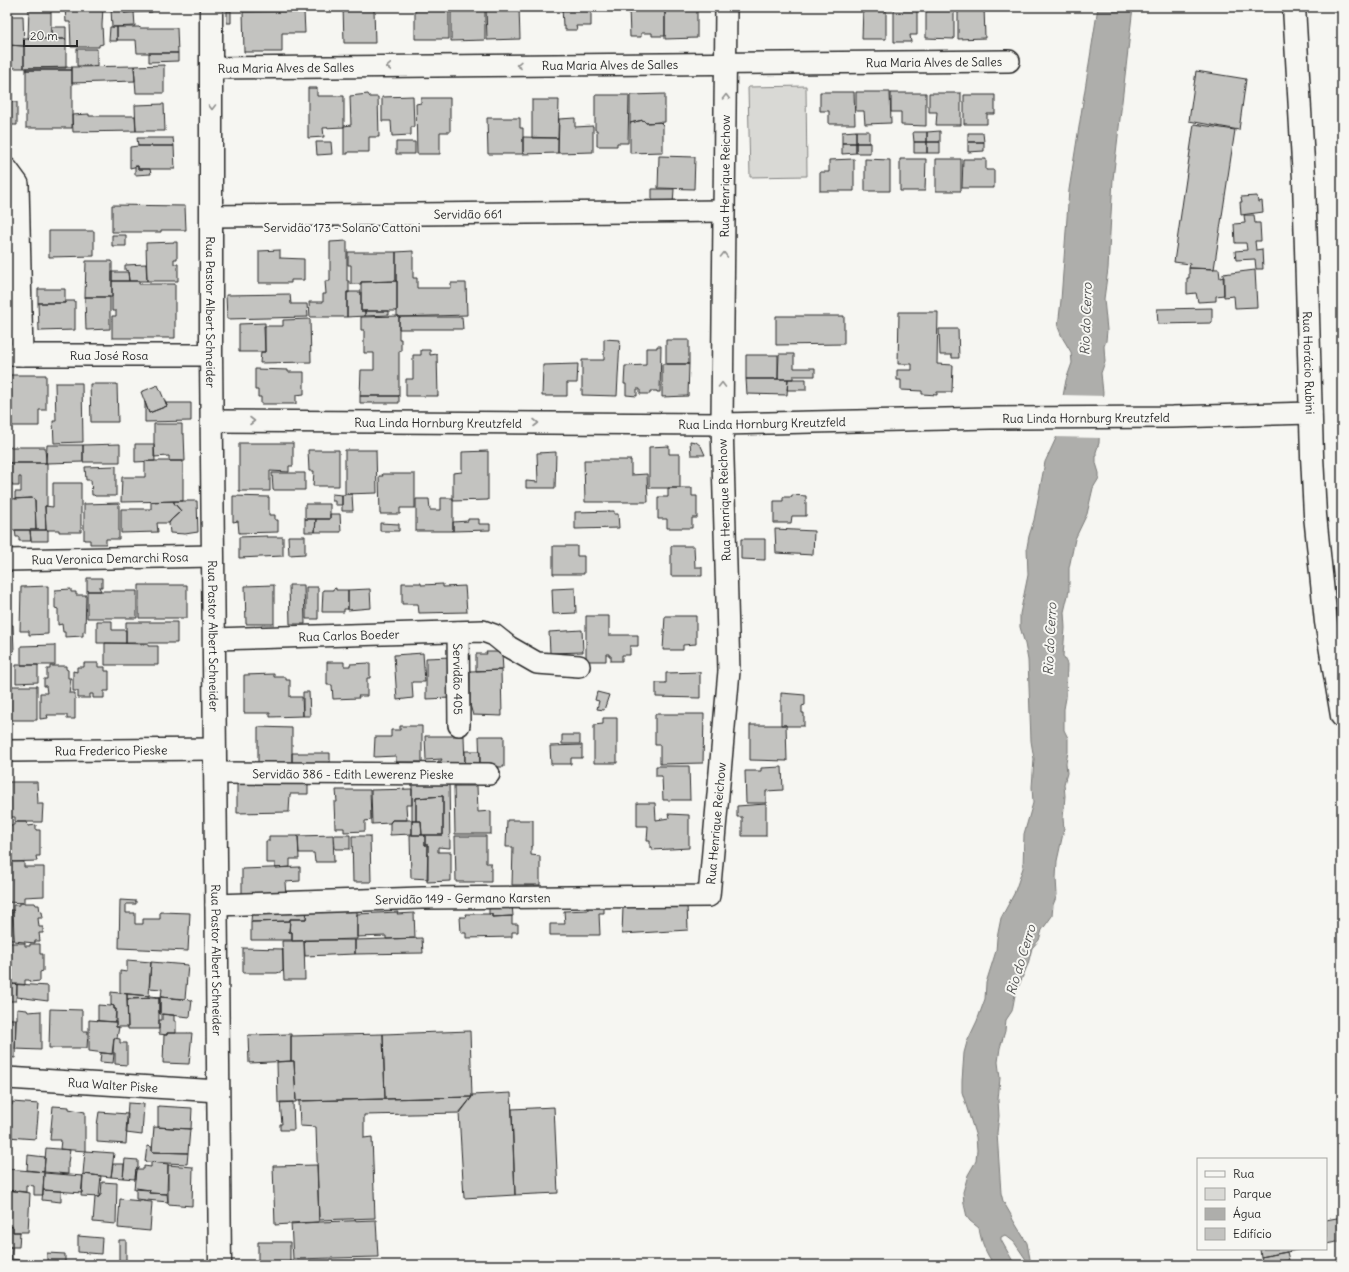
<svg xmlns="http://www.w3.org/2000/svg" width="1349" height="1272" viewBox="0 0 1349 1272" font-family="Delius,sans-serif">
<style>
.green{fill:#d9d9d5;stroke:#828280}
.water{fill:#aeaeab;stroke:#7a7a78}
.pier{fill:#f6f6f2}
.building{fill:#c3c3c0;stroke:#2b2b2b}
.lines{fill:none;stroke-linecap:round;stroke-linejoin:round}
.street-casing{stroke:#2b2b2b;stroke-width:24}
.secondary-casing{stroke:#2b2b2b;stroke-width:25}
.primary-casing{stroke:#2b2b2b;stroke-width:25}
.street{stroke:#f6f6f2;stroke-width:21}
.secondary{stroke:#f6f6f2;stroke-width:22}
.primary{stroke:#f6f6f2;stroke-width:22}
.oneway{stroke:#90908e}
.labels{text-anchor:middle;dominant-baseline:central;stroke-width:4;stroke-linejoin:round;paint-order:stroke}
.street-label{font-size:12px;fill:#2b2b2b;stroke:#f6f6f2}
.water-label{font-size:13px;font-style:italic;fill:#525251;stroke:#f6f6f2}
</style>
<rect width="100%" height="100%" fill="#f6f6f2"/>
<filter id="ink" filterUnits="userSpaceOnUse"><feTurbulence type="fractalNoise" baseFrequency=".025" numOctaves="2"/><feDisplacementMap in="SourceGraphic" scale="8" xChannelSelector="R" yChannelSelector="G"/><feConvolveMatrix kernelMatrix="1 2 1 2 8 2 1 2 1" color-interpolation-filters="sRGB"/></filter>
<g filter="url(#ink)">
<path class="green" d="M806,86l1,90 -57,1 -2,-90z"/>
<path class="water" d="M1098,7h35l-20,172 -5,90 -4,30 3,31 -1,11 -2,5 1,16 -4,11 2,20 -3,22 -1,28 -3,9v11l3,10v5l-6,10 -6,26 -12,25 -6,29v23l-5,21 1,16 -2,28 4,8 -1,34 -2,11v21l4,8v14l-2,11 1,10 -3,11 1,12 -2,22 1,11 -7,32 -1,17 1,17 -4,10 -1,11 -10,14 -3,10 -7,8 -4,16 -13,31 -3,16 -6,9 -1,11 -5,17 -2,14 2,16 -2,22 1,16 -2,17 4,60 2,8 8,14 2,5 14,23 4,21h-2l-15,-22 -9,-7 -4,2v3l14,25h-21c-8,-12 -13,-23 -15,-37l-9,-7 -3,-4 -3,-13 -1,-12 5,-17 8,-14 1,-11 -1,-13 -14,-45v-11l2,-28 3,-11 10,-21 8,-22 1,-16 10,-32 1,-13 4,-20 13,-24 9,-26 1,-34 9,-31 -1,-16 2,-28 -3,-18 -3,-81 -3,-16 -5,-17v-13l8,-39 -1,-28 2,-11 5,-16 11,-58 12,-26 5,-17 1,-23 3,-16 6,-17 -1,-11 -9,-15 -4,-10 3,-27 8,-110z"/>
<path class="pier" d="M1062,395l43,1 -3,19 -1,23 -47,-1 8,-27z"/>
<path class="building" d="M29,7h22v32h-23z
M65,7h38l-1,18 1,19 -4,1v2h-28l-1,-25h-4z
M124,7h28v5l-28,1z
M343,7h19v2h12l1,34h-31z
M415,7l34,2v30h-34z
M451,7h34v33l-34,1z
M486,7h33l1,32 -33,1z
M522,7h20v1l-20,1z
M562,7h29v19h-15l1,4h-12v-4h-2z
M629,7h36v29h-13v-3h-11v4h-11z
M665,7h32v31l-32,1z
M863,7h23v32h-24z
M894,7h23v28h-7l1,7h-17z
M954,7v32l-28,-1v-30z
M958,7h26l1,31 -27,1z
M111,9h13v4l10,-1 1,14 -23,1z
M227,11h4v12h-4z
M304,11l1,22h-23v19h-38l-1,-40z
M7,16h16l1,30 -17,-1z
M51,27h15v12h-15z
M110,27h7v14h-8z
M117,27h22l1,1h37l1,25h-41l-1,-13h-19z
M24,39h42v29h-42z
M7,45l17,1v22h-17z
M77,49h20v17h-20z
M149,53h29v8l-29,1z
M164,65v28h-28l-2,-27z
M134,66l1,15 -63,2v-16z
M72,67v3h-46v-2z
M26,70h46v58h-46z
M1196,71l50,8 -7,51 -50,-9z
M308,88h9v8h27v31l-21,1 1,9 -16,1z
M7,91h5v11h5v23h-10z
M820,92h34l1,32h-26v-13h-9z
M856,92h34l1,31 -26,1 -1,-13h-8z
M891,93h35v33l-25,-1v-13h-10z
M929,93h32v32h-25l1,-13h-8z
M368,94l2,3h8l1,40h-10v15h-21v2h-4v-28l7,-1 -1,-29z
M665,94v28l-19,1 -3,-3 -13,3v-28z
M595,95h34l-1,48h-11v3h-20v-16h-2z
M964,95h31v19h-8v10h-23z
M413,96l1,31h-3v8l-19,1 -1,-15h-9v-24z
M421,98h29v34h-10v22h-23l-1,-50 5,-1z
M532,100h27l-1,38h-26z
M164,104l1,27h-29l-1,-26z
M89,114v2h46l1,15 -63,1 -1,-17z
M487,118h33v10h3v26h-35z
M575,118v9l18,-1v26l-35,1 1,-34z
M643,120l3,3 14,-1 3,3v27l-33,1v-30z
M1194,124l41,6 -21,139 -25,-1 1,-4 -16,-2z
M856,131h13v12h-13z
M856,131v12h-14v-11z
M940,131v11h-13v-10z
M913,132h14v10h-13z
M968,133h15l1,9h-16z
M523,137l35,1v15l-35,1z
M137,138h36l1,8h-36z
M316,142h15l1,12 -15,1z
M396,142h19v12h-19z
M914,142h13v11h-13z
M927,142h13v11h-13z
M968,142h16v9l-16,1z
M842,143h14v10l-14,1z
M856,143h14v10h-14z
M138,146h36l1,23h-37v-3l-8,2v-21z
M659,156l36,1 -1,32 -36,-1z
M854,159v32h-34v-19h9v-12z
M865,159l25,1v31h-25z
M900,159h26l-1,32h-25z
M936,159h25v32h-25z
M963,159h23v11h8v18h-32z
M135,166h3v3h12l1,5 -16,1z
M652,189h22l-1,16 -21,1z
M1257,196l1,6 4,-1 1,11 -22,3 -1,-13h2l-1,-5z
M112,205l73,1 1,24h-25v2h-49z
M1244,215h10l1,8h5l1,18h-6l1,9 6,-1 1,20h-7l-1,-10 -19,1 -1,-9 12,-1 -1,-7h-11l-1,-19 11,-1z
M49,231h45v25l-45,1z
M112,235h14v11h-14z
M347,241v40h2v12l-2,-1v25h-37l-1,-15h14v-8h3l-1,-13h5v-39z
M177,242v17h-3v5h4v17h-31l-1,-38z
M280,250v8l24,1v21h-13v3h-32v-32z
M413,251v27h4v10h34v-5h15l1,32 -68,2v-1h-2v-35h-1v-29z
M348,252h48v29l-35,1v2h-10v-19h-3z
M86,261h26v36h-27z
M146,264l1,17h-18l-1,-10 -3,-1v-5z
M1189,268l30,1 1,9 4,-1v18l-8,1v5l-18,1 -2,-9 -9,1v-16h2z
M1255,270l2,37 -22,1 -1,-12 -10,1 -1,-23z
M112,272h16l1,9h-17z
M112,281h27v3h36v54h-63v-22h4v-5h-4z
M397,281v30h-36v-29z
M38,289h27v14h-27z
M347,292h14v19h4v5l-18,1z
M290,294l1,10h16l1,13 -81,2 -1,-24z
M85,297h25v32l-24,1z
M65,301h10v29l-36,1 -1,-28h27z
M1212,308v15l-54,1 -1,-15z
M365,311h24v4l-24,1z
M899,312h39l-1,52 16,1 -1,27h-15v3l-15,-1v-3l-21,-1v-10h-4v-10h15v-6h-14z
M399,316v23h2v12h-2v45h-39l1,-26h13v-17h-10v-23h-3v-13z
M776,316h68v28l-68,1z
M399,317h63l1,12h-64z
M310,319l1,43 -51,1 1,-11h4l-1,-26h19v-6z
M265,323v29h-26v-28z
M939,329h19l1,29h-7v-3h-12z
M604,339l16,1 -3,56 -35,-1v-35h22z
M666,340h23v24h-23z
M657,346h4l-1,46h-3v-1h-7v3h-10v-5h-3v7l-11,-1v-11h-2l1,-18 21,-1v-17h11z
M421,350h9v5l7,-1 1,42h-32v-17h7v-24h8z
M779,354h15v14h21v8h-22v3h-15z
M746,355h32v24h-32z
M578,364l-1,19h-10v13h-25l1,-31z
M662,364h27l-1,32 -26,1z
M255,369l33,1v2h16v22l-8,1v9h-35v-7h-3v-7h-3z
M8,375h38v35h-7v16h-31z
M746,379h42l-1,16 -40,-1z
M788,379h18v11h-19z
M55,383h27l1,59 -29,1 -1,-22h3z
M90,384h27l1,38h-27z
M158,385l9,21 -18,7 -8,-21z
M360,396h39v7h-39z
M145,402l4,11 18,-7 -1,-3h25v18l-46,1z
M154,424h28v10h2l1,27h-16v-5l-15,1z
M690,441l6,1 5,4 4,9h-14z
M7,442h1v24h-1z
M239,443h54v23h-4v6l-19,-1v20h-31z
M120,444v18h-37v-17z
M135,444h19l1,17 -20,1z
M47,445h36v17l-37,1z
M669,446v8h11v34h-31v-41z
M8,447h37l1,16h-37z
M308,450h31v36h-26l1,-15h-5z
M345,450h31l1,43 -32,1z
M488,451v49l-35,1v-28l9,-1v-20z
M556,452l-1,36h-29v-7l12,1 -1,-29z
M584,460h47v15l16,-1 1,28h-63z
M145,461h38v40l-62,1 1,-25h23z
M9,463h38v43h-2l1,24h-10l-1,-30 -3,-2 -17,1v-7h6v-15h-2v9h-6v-2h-4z
M7,466l1,1 1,17h-2z
M116,466v30h-21l-1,-1h-2l-1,-15h-5l-1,-13z
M272,473h33v17h-32z
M382,474h33v34h-15v6h-20l-1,-38h4z
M53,483h28v49h-22v-2h-13l-1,-24 8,1z
M668,488h24v8h5v22h-5v10h-25v-9h-9v-22h10z
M332,494l10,1v10h-7v-4h-3z
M352,494l1,17h-11v-16z
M792,495l14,1v20h-14l-1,7h-17v-22h9v-4h8z
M233,496l36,1v18h6v5h3v12l-39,1 -1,-12 -5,1z
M32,498l3,2 1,30h-26l-1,-31z
M441,498h12v33h-37v-32h13l1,11h11z
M174,501v2l7,8 -10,9 -2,3h-12l1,9 -37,1v-24h30v-7z
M174,501h23l1,31 -13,2 -15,-1 -1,-10 2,-3 10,-9 -7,-8z
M119,503v36h-13v5h-16v-4h-6v-36z
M305,504h25v15h-25z
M614,511v3h4l1,14 -44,1v-17z
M330,514h10l1,18h-26l1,-13h14z
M305,519h11l-1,13h-10z
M468,519h11v5h11v6l-37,1v-9l15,-1z
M380,523l19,1v7h-19z
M775,529l39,2 -1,24 -37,-2z
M15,530h15l1,11h-12v-4h-3z
M30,530h18v11h-17z
M267,536v1h16v19l-44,2v-21z
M288,536h17v18l-16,1z
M741,539h24v21l-24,-1z
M553,546h24v10h7v18h-31z
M671,546h23l1,21h7v9h-31z
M87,578h15v9h-3l2,4h-14z
M402,583h19v2l22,-1v3l22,-1 2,26 -48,1 -1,-9h-16z
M139,585h48v33h-48z
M274,585v39h-28l-1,-38z
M289,585h15l1,39h-15z
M48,586v48l-19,1v-4h-9l1,-44z
M306,587h12v32h-12z
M336,588v2h12v19h-4v3h-22l1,-22h10v-1z
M575,588l1,25 -23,1 -1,-25z
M71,589v3h5v3h10l-1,37 -2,-1v5l-18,1v-5h-2l-1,-8 -4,1v-16l-3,-1v-18z
M370,589l1,19 -23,2v-20z
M87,591h50v27h-50z
M586,616h23v19h29v11h-8v9h-8v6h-11v-5h-2v-2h-3v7h-20z
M665,616h31v28l-13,1v5h-20z
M97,621h15v9h14v13h-29z
M126,622h51v21h-51z
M7,625h6l1,26h-7v14z
M582,630l1,22 -33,1 -1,-21z
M105,643l43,1v2h10v19h-53z
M55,645v20h-34v-19z
M486,652h13v2h3l1,16 -27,1v-17h11z
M423,653l2,29h-13l1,16 -16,2 -3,-45z
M451,657v41l-25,1v-41z
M327,662h17v4h6v-2l20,-1v15h-3v18h-9l1,2 -26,1 -1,-14h-5z
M84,663h14v4h7v4h4v20h-5v7h-11v-4h-3v4h-12v-7h-5v-20l4,1v-5h7z
M16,665h22v17l-22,1z
M50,666h16v3l2,1v8h3l-2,15h6v26h-8v-4h-20l1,3 -8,1v-26h7l-1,-7h-2v-7h3v-10h3z
M501,670l1,46 -29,-1 -3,-10v-34z
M700,672v26l-44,-1v-14h10v-10z
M274,674v3h12v3h4v17h12l1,19 -33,1v-4h-26v-38z
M9,686h28v34h-27z
M303,692h6l1,24h-7z
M597,692l12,3 -5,15 -7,-1 2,-8 -4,-1z
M781,693l24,2v10l-3,1v7h2v13h-18v-1h-5z
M655,714h49l-1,49 -43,1v-19h-5z
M603,718h14v45h-23v-38l9,-1z
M750,725h36l1,36 -37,-1z
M400,726h22v36h-26v-6l-22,1 1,-20h16v-7h9z
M258,727l34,1v36h-34z
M562,735h18v9h-18z
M425,736h39l1,31h-27v-6h3l1,-2 -16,1z
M479,736h25v31h-24z
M582,745v13h-11v6h-20l-1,-18z
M465,751h15v16h-15z
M292,753h38v17l-38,-6z
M656,766h33l1,34h-27l-1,-24h-6z
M782,767l1,23 -17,1v12h-20l-1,-32h16v-3z
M449,779l1,69 -12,-1v5h13v29l-24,1 1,-37h-3v-10h18v-39l-27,2v23h-4v-41z
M237,780h71v14h-18l-1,18 -52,1z
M7,782h30l1,22h5l-1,18h-27v-5h-8z
M454,786h23l1,26 13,-1v23h-36z
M412,789v16h-6l1,15h-15l-2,3 -18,1 -1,-34z
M336,790h34l1,30 -6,1v10l-21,1v-4h-9l-1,-26h3z
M443,796v39h-21l-1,-14h-5v-23z
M637,803h18l1,17 13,-2 -1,-4 21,1v33l-37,2v-3h-2v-6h-3l1,-15h-11z
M766,804v32h-24v-19h-5v-11z
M392,820h20v14l-22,1v-12z
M507,820h26v26l-2,1v8l9,1v29h-28l1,-38h-7z
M412,821h9l1,14h-10z
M14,822h13l1,4 8,-1v5h4v26h-4l1,5 -30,1v-37h7z
M333,835l1,27h-19l-1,-9h-15l-1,-17z
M334,835h16v14h-15z
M410,835h15v10h3v34l-17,-1z
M269,836h29l1,23h-9v8l-15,1v-5h-9v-22h3z
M352,836h18l1,46h-18z
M455,836h31v27h5v19h-35z
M7,862h17v5h20v29l-20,1v6l-17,-1z
M300,867v14l-15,1 1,14 -44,1v-28z
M120,900l16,1v3h-10v9h9v11h8v-5h17v-7l30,1 -2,38 -69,-3z
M587,902h17v11h-5l1,22h-50v-11h15l-1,-13 24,-1z
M19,903h16l1,2h3l1,7h2l1,6h-5l1,9h4v6h-4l1,8h-5v2l-21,-2 -1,-36h6z
M489,904h23l1,12 -21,1v-3h-3z
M687,905l1,25 -66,4 1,-27z
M252,908h55l-1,11h-16v2l-39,1z
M307,909h50v30l-65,2v-9h-3l1,-13h16z
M7,910h6l1,3 -2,-1 2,28h-7z
M398,912l-1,2 17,-1 1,25 -29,1v-3l-29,1v-23z
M465,914h27v3l20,-1v8h6v8h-6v5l-46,1v-5h-5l-1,-16h6z
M290,921l-1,11h3v8h-41v-18z
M422,938l1,15 -68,1v-14z
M304,940h51v14l-50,2z
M282,941h22l1,39h-21z
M7,943h18v3h5v-2h10v10h3v17l-3,1v9l-10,1 -1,-2h-4v5l-18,-1z
M243,948l40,1v22l-6,2h-34z
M127,960l24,2 -2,34 -29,-3v-22l7,1z
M151,962l37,3 -3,34 -24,-2 1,-8 -13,-1z
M7,984h10l-1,17h-9z
M17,984l31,2v15l-31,-4z
M111,992l16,2 1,33h-12v-18h-2v-3l-3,-1z
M127,994l33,3v17l-1,-1v-15l-32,1z
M160,997l32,3 -2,17 -30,-3z
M159,998v31h-31l-1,-30z
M98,1005l13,1v-1l3,1v3h2l-1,13 -17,-1z
M17,1009l10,1 1,2 13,-1v39l-26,-1 1,-30h1z
M50,1009l32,1v21h6l-1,17h-38z
M162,1014l12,1v6h2v12h-9v2l-8,-1v-14h3z
M7,1017h3v2h6l-1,39 -8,-1z
M89,1020l27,2v5h3l-2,11h-3l-2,16 -23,-3z
M470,1031l2,66 -87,2 -2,-65z
M167,1033h25l-3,31 -26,-1 1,-28h3z
M291,1034v27l-42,2 -1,-28z
M383,1034l2,65 -89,2 -2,-40h-3v-25z
M114,1038l6,1v4h7v22l-12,-1v-11h-2z
M101,1053l13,1 -1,9 -13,-1z
M294,1061l2,41 -18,1 -1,-41z
M511,1093l4,102 -51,3 -5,-85 13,-16v-2z
M472,1097l-12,16 -96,2v23l8,-1 3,81 -56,2 -3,-93 -16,-1 -1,-25z
M12,1102l27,2 -3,35 -29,-2 1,-19 2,-13h2z
M280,1102h13l1,28h-14v-6h2z
M128,1103l16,1 -2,31 -16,-2z
M53,1106l16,1v2l16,3v39l-25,-2 1,-9h-11z
M158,1106l34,2 -1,21 -33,-2z
M554,1107l4,86 -43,2 -3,-86z
M99,1112l29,2 -2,30 -29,-2v-17z
M154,1127l36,2 -2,24 -36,-1z
M147,1146l5,1v5l36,1 -1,11 -42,-2z
M46,1148l24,2 -2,13v11l-24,-2z
M85,1151l29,2 -3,24 -28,-3z
M28,1155l17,2 -1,15 -17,-2z
M125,1159l13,1v8l-2,1 -1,10 -12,-1z
M151,1162l17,2 -1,30 -18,-1 1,-3 -16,-1 2,-20h8v-3l7,1z
M113,1164h11l-1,14 -12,-1z
M168,1165l25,2 -1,39 -24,-2z
M317,1165l2,57 -44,3 -2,-59z
M7,1169l37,3 -1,23h-9v-9l-8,-1v7l-19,-2z
M44,1173l39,3 -1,17 -39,-3z
M83,1174l18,2 -2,21 -18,-1z
M102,1182l15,1 -1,41 -23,-2 2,-25h4l1,-2h1z
M136,1188l14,2 -1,3 18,1 1,8 -32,-3z
M7,1190l23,3 -2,39h-15v-5l-6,-1z
M43,1190l18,1v11l-19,-2z
M120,1199l32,3 -2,29 -32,-3z
M1342,1217v24l-16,3v-24z
M376,1220l2,37 -85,2 -2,-36z
M7,1226l6,1v5h7l-1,15h-12z
M78,1236l24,2 -1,16 -23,-2z
M119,1240h7v24l-7,-1z
M258,1242h32v23h-32z
M7,1247h5l-1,12 18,2v4h-22z
M1260,1249h42l-41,8z
M1287,1252l2,8 -26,5 -2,-8z
M47,1253l18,1v11h-9v-3l-9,-1z"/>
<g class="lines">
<defs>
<g id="street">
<path id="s1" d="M212,68l797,-7"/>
<path d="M7,169l11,15 4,171"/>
<path id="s2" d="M211,216l513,-5"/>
<path id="s3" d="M7,355h204"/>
<path id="s4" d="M213,421l509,3 268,-6 183,-1 138,-4"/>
<path id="s5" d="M7,560l206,-4"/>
<path id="s6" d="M458,632l1,93"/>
<path id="s7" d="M215,639l268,-8 11,4 15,12 28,16 42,3"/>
<path id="s8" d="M7,751l208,-2"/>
<path id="s9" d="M216,773l273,1"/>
<path id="s10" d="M216,905l206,-7 287,-2 20,-225 -7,-247 4,-417"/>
<path id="s11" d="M7,1078l211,13"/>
</g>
<g id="secondary">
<path id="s12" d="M211,7v348l9,910"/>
</g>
<g id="primary">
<path id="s13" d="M1294,7l10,172 8,277 3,59 11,107 16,94"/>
</g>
</defs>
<use href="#street" class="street-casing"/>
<use href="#secondary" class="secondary-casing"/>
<use href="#primary" class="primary-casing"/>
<use href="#street" class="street"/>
<use href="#secondary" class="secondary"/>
<use href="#primary" class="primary"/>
</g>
<defs><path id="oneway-chevron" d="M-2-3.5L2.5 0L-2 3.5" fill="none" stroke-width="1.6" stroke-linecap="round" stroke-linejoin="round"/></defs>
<g class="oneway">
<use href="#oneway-chevron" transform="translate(519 65) rotate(179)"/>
<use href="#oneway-chevron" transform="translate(389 67) rotate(179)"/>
<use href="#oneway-chevron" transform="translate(726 97) rotate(-89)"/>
<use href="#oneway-chevron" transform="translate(212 107) rotate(90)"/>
<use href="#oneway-chevron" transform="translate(724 255) rotate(-89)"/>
<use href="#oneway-chevron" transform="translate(722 385) rotate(-89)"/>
<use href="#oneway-chevron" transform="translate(252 421)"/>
<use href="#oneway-chevron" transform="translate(536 423)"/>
</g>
</g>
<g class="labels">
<g class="street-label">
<text stroke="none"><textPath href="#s1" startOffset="722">Rua Maria Alves de Salles</textPath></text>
<text stroke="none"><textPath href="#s1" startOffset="398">Rua Maria Alves de Salles</textPath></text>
<text stroke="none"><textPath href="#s1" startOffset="74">Rua Maria Alves de Salles</textPath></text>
<text stroke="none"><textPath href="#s10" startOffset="1214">Rua Henrique Reichow</textPath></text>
<text stroke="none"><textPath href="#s2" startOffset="257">Servidão 661</textPath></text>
<text x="342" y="227">Servidão 173 - Solano Cattoni</text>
<text stroke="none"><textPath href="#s12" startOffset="305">Rua Pastor Albert Schneider</textPath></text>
<text stroke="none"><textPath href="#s3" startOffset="102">Rua José Rosa</textPath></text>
<text stroke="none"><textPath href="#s13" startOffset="356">Rua Horácio Rubini</textPath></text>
<text stroke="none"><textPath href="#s4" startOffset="873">Rua Linda Hornburg Kreutzfeld</textPath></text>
<text stroke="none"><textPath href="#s4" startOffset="225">Rua Linda Hornburg Kreutzfeld</textPath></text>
<text stroke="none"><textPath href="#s4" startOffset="549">Rua Linda Hornburg Kreutzfeld</textPath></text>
<text transform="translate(724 500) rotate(-92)">Rua Henrique Reichow</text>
<text stroke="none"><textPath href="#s5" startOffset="103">Rua Veronica Demarchi Rosa</textPath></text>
<text stroke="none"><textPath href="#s7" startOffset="134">Rua Carlos Boeder</textPath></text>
<text stroke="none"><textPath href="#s12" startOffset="629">Rua Pastor Albert Schneider</textPath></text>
<text stroke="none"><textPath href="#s6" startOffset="47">Servidão 405</textPath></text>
<text stroke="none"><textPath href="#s8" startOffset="104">Rua Frederico Pieske</textPath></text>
<text stroke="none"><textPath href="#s9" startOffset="137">Servidão 386 - Edith Lewerenz Pieske</textPath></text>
<text stroke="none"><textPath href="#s10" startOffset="566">Rua Henrique Reichow</textPath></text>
<text stroke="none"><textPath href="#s10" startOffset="247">Servidão 149 - Germano Karsten</textPath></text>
<text stroke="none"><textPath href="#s12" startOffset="953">Rua Pastor Albert Schneider</textPath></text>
<text stroke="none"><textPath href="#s11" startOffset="106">Rua Walter Piske</textPath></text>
</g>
<g class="water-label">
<text transform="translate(1086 319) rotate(-88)">Rio do Cerro</text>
<text transform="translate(1050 639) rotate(-87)">Rio do Cerro</text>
<text transform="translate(1021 960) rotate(-73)">Rio do Cerro</text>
</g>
</g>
<rect width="1349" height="1272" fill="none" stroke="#f6f6f2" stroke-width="24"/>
<rect x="12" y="12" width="1325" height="1248" fill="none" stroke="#2b2b2b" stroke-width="1.5" filter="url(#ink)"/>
<rect x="1197" y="1158" width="130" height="92" fill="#f6f6f2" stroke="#a5a5a2"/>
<rect x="1205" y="1171" width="20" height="6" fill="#f6f6f2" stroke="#a5a5a2"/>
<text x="1233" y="1178" font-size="12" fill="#2b2b2b">Rua</text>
<rect x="1205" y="1188" width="20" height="12" fill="#d9d9d5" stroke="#a5a5a2"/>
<text x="1233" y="1198" font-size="12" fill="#2b2b2b">Parque</text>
<rect x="1205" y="1208" width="20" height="12" fill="#aeaeab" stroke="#a5a5a2"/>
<text x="1233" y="1218" font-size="12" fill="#2b2b2b">Água</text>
<rect x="1205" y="1228" width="20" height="12" fill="#c3c3c0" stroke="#a5a5a2"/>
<text x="1233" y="1238" font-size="12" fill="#2b2b2b">Edifício</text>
<path d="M24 40v6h53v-6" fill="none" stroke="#2b2b2b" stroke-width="2"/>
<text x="30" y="40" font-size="12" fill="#2b2b2b" stroke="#f6f6f2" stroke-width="3" paint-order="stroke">20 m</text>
</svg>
